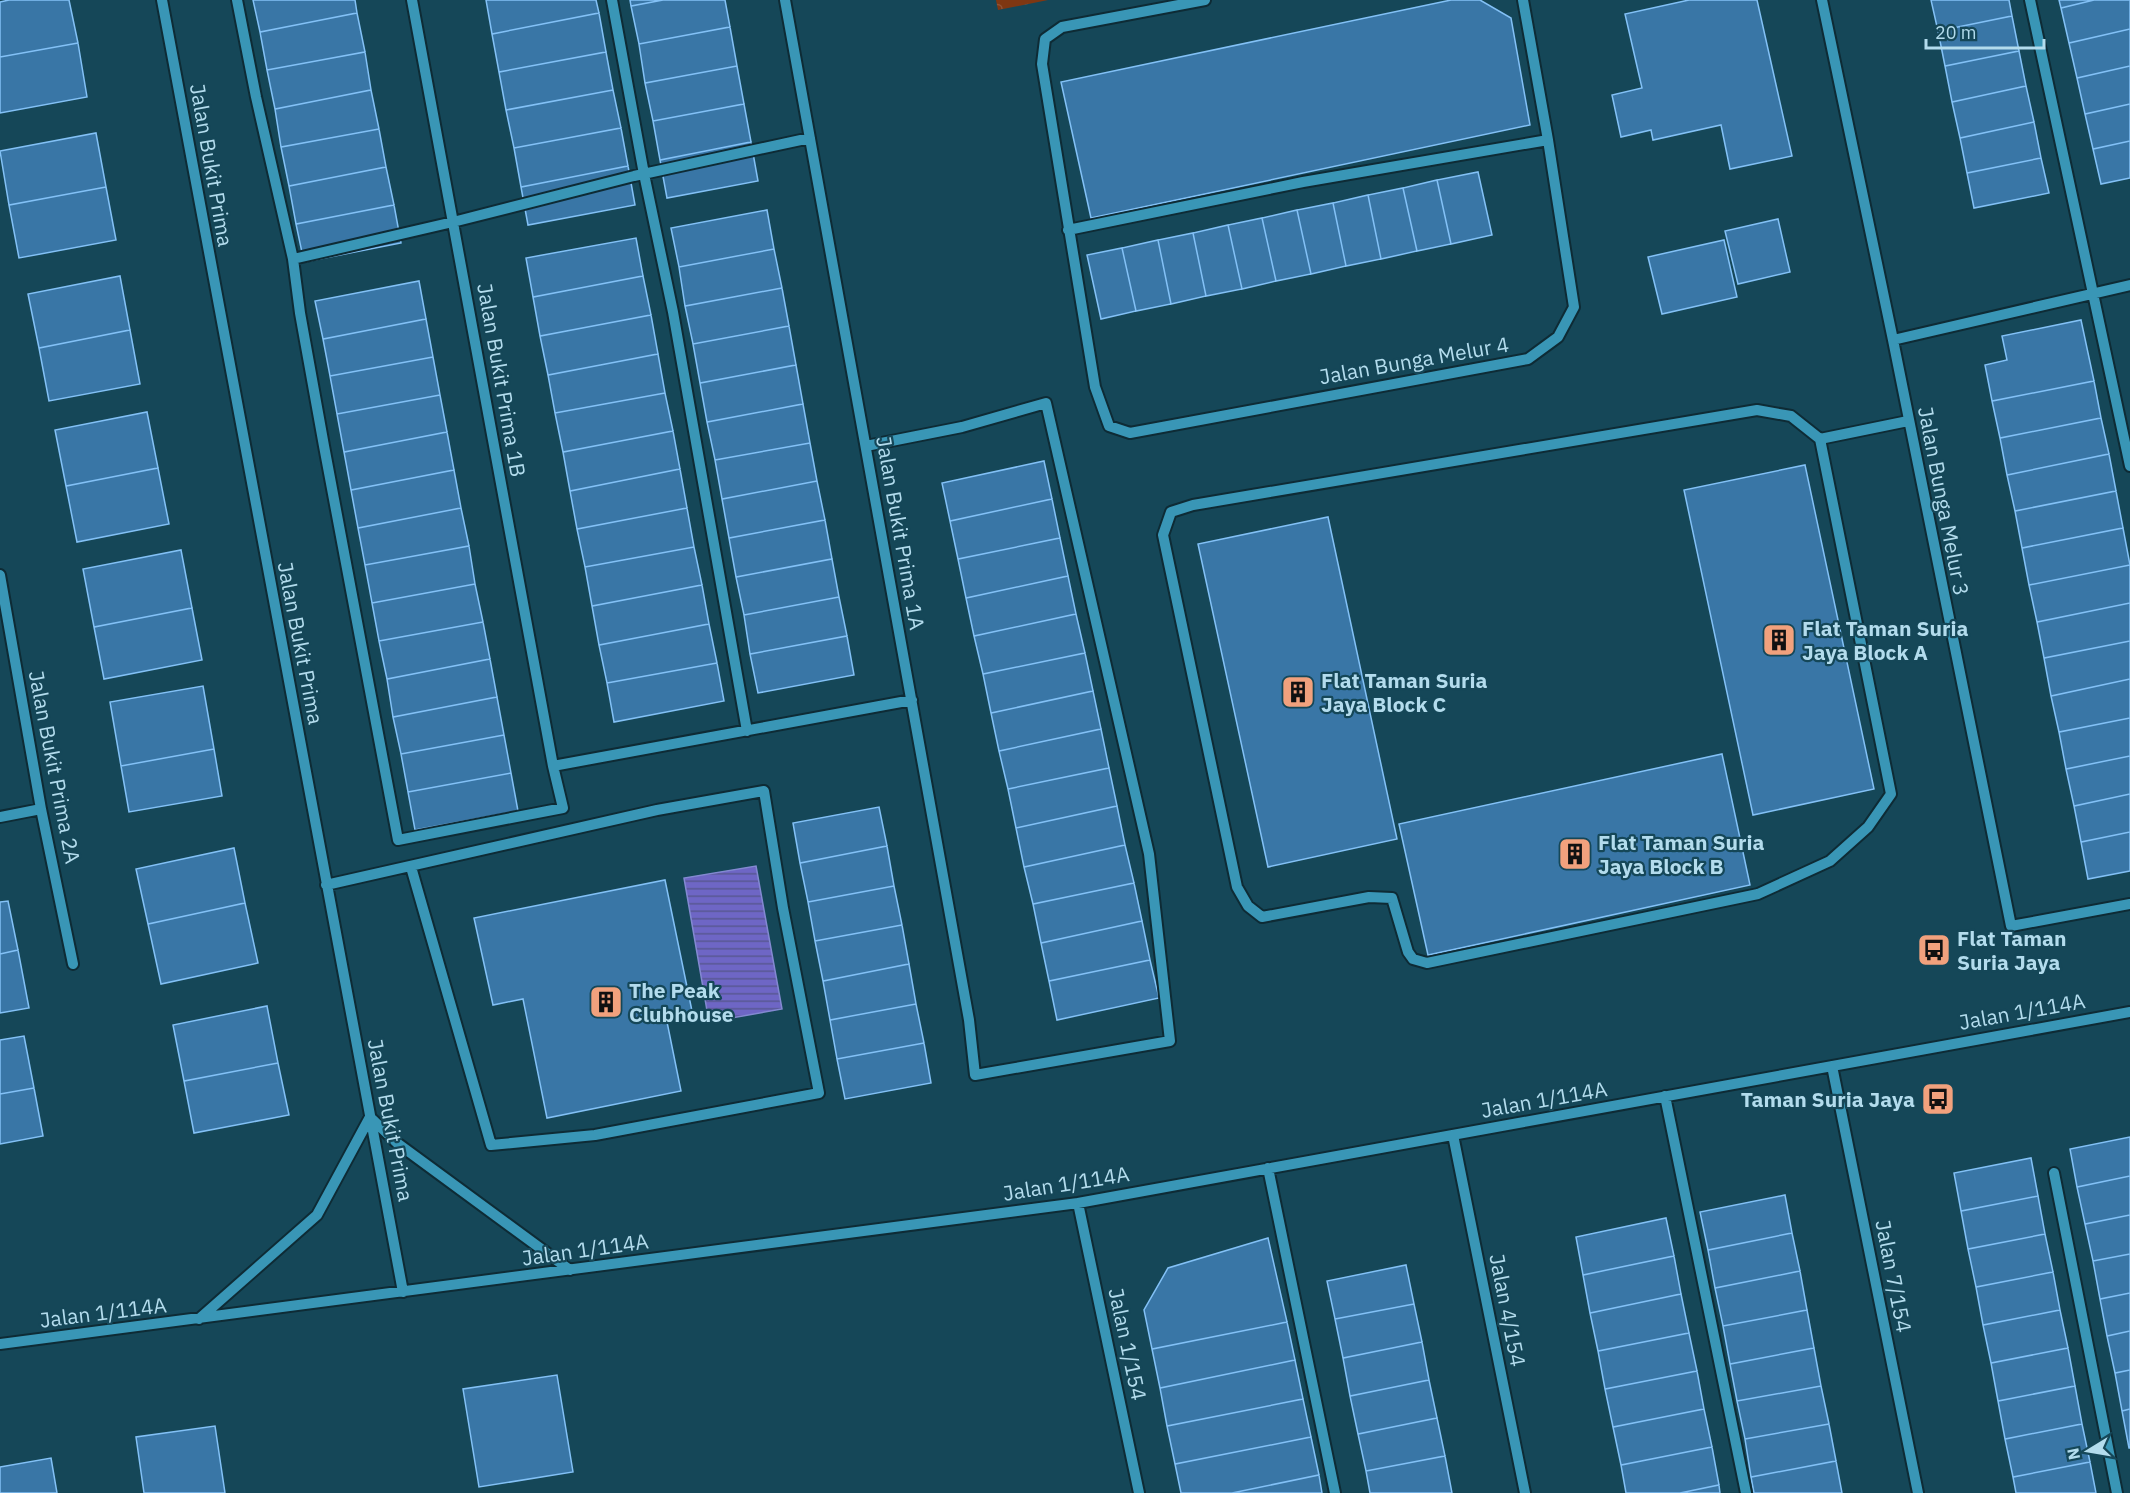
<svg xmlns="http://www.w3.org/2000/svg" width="2130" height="1493" viewBox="0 0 2130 1493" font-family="'IBM Plex Sans',sans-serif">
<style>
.forest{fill:url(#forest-crowns)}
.water{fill:url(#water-rules);stroke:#8389d1;stroke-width:1.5}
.building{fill:#3976a6;stroke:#83c1f6;stroke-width:1.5}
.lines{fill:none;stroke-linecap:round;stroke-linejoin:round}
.minor-casing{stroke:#0e2b35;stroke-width:14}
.minor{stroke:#3996b6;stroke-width:10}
.labels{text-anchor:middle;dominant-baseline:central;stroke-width:4.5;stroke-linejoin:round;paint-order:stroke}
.street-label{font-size:21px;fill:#b3dced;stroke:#154758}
.poi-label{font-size:21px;font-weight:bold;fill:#b3dced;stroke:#154758;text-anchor:start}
</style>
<defs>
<pattern id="forest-crowns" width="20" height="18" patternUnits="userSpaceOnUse" patternTransform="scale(1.5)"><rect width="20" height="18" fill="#7f3712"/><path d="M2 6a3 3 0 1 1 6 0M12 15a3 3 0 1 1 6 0" fill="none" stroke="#8f5335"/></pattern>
<pattern id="water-rules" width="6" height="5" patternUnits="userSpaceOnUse" patternTransform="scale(1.5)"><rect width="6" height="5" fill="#6e66c5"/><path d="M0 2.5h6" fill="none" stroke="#585893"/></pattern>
</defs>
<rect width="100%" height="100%" fill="#154758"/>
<path class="forest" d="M996,0h52l-50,10z"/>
<path class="water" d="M756,866l26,143 -73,13 -25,-144z"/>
<path class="building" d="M9,0h60l9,43 -78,14v-55z
M253,0h102l2,13 -97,19z
M486,0h110l3,13 -107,21z
M630,0h33l-32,6z
M663,0h62l5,27 -91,17 -8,-38z
M1451,0h29l31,18 19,107 -439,93 -30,-136z
M1689,0h68l35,156 -62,13 -9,-44 -68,15 -2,-10 -30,7 -9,-42 30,-7 -17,-74z
M1931,0h78l3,16 -74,15z
M2059,0h35l-33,8z
M2094,0h36v29l-61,14 -8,-35z
M357,13l8,39 -98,18 -7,-38z
M599,13l7,39 -107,20 -7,-38z
M2012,16l7,35 -74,15 -7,-35z
M730,27l7,39 -92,17 -6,-39z
M2130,29v37l-53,12 -8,-35z
M78,43l9,54 -87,16v-56z
M2019,51l7,35 -74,16 -7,-36z
M365,52l6,38 -96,19 -8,-39z
M606,52l7,38 -107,20 -7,-38z
M737,66l7,38 -91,17 -8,-38z
M2130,66v38l-45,10 -8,-36z
M2026,86l8,36 -74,16 -8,-36z
M371,90l8,39 -98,18 -6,-38z
M613,90l8,38 -107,20 -8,-38z
M744,104l7,38 -91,18 -7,-39z
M2130,104v37l-37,8 -8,-35z
M2034,122l7,36 -74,15 -7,-35z
M621,128l7,38 -107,21 -7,-39z
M379,129l7,38 -97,19 -8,-39z
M96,133l10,54 -97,18 -9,-54z
M2130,141v37l-29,6 -8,-35z
M751,142l7,39 -91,17 -7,-38z
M2041,158l8,35 -75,15 -7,-35z
M628,166l7,39 -107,20 -7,-38z
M386,167l8,38 -98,19 -7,-38z
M1478,172l14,63 -41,9 -14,-64z
M1437,180l14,64 -34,7 -14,-63z
M106,187l10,53 -97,18 -10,-53z
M1403,188l14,63 -36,8 -13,-64z
M1368,195l13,64 -35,7 -13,-63z
M1333,203l13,63 -35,8 -14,-64z
M394,205l7,38 -97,19 -8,-38z
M767,210l7,39 -95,18 -8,-39z
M1297,210l14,64 -35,7 -14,-63z
M1262,218l14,63 -34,8 -14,-64z
M1778,219l12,53 -52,12 -13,-53z
M1228,225l14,64 -36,7 -13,-63z
M1193,233l13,63 -35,8 -13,-64z
M636,238l7,38 -110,21 -7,-39z
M1158,240l13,64 -35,7 -14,-63z
M1724,240l13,57 -75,17 -14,-57z
M1122,248l14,63 -35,8 -14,-64z
M774,249l8,39 -97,18 -6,-39z
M120,276l10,54 -91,18 -11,-54z
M643,276l8,39 -111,21 -7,-39z
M419,281l7,38 -103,20 -8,-38z
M782,288l7,38 -96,18 -8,-38z
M651,315l7,39 -110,21 -8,-39z
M426,319l7,38 -103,19 -7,-37z
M2081,320l13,61 -102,20 -7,-36 22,-5 -5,-24z
M789,326l7,39 -96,18 -7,-39z
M130,330l10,54 -91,17 -10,-53z
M658,354l7,39 -110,20 -7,-38z
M433,357l7,38 -103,19 -7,-38z
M796,365l7,39 -96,18 -7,-39z
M2094,381l7,37 -101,20 -8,-37z
M665,393l8,38 -110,21 -8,-39z
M440,395l7,37 -103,20 -7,-38z
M803,404l7,39 -95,17 -8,-38z
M147,412l11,56 -92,18 -11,-56z
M2101,418l8,36 -102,21 -7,-37z
M673,431l7,38 -110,22 -7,-39z
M447,432l7,38 -103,20 -7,-38z
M810,443l7,38 -95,18 -7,-39z
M2109,454l7,37 -101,20 -8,-36z
M1044,461l8,38 -102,22 -8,-38z
M1805,465l69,324 -121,26 -69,-325z
M158,468l11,56 -92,18 -11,-56z
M680,469l7,39 -110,21 -7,-38z
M454,470l7,38 -103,20 -7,-38z
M817,481l8,39 -96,18 -7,-39z
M2116,491l7,37 -101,20 -7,-37z
M1052,499l8,39 -102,21 -8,-38z
M461,508l8,38 -104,19 -7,-37z
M687,508l7,39 -109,20 -8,-38z
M1328,517l69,322 -129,28 -70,-323z
M825,520l7,39 -96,18 -7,-39z
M2123,528l7,37 -101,20 -7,-37z
M1060,538l8,38 -102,22 -8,-39z
M469,546l6,38 -103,19 -7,-38z
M694,547l8,38 -110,21 -7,-39z
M181,550l11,58 -98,19 -11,-58z
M832,559l7,38 -95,18 -8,-38z
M2130,565v38l-93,19 -8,-37z
M1068,576l8,38 -102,22 -8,-38z
M475,584l8,38 -104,19 -7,-38z
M702,585l7,39 -110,21 -7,-39z
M839,597l8,39 -97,18 -6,-39z
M2130,603v38l-86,17 -7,-36z
M192,608l10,52 -98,19 -10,-52z
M1076,614l9,39 -102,21 -9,-38z
M483,622l7,37 -103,20 -8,-38z
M709,624l8,39 -110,20 -8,-38z
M847,636l7,39 -96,18 -8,-39z
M2130,641v38l-79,17 -7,-38z
M1085,653l8,38 -102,22 -8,-39z
M490,659l7,38 -104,20 -6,-38z
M717,663l7,38 -110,21 -7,-39z
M2130,679v39l-71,14 -8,-36z
M203,686l11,63 -93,17 -11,-64z
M1093,691l8,38 -102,22 -8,-38z
M497,697l7,38 -103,19 -8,-37z
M2130,718v38l-64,13 -7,-37z
M1101,729l8,39 -101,21 -9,-38z
M504,735l7,38 -103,19 -7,-38z
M214,749l8,47 -93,16 -8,-46z
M1722,754l28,131 -322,70 -29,-131z
M2130,756v38l-56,12 -8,-37z
M1109,768l8,38 -101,22 -8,-39z
M511,773l7,38 -103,19 -7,-38z
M2130,794v38l-49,10 -7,-36z
M1117,806l8,39 -101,22 -8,-39z
M879,807l8,39 -87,17 -7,-40z
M2130,832v39l-42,8 -7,-37z
M1125,845l9,38 -101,21 -9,-37z
M887,846l7,40 -86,16 -8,-39z
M234,848l11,55 -97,21 -12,-55z
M665,880l27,131 -26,6 15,74 -134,27 -24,-119 -30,6 -19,-87z
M1134,883l8,38 -101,22 -8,-39z
M894,886l8,39 -87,16 -7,-39z
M8,901l10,49 -18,4v-52z
M245,903l13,60 -97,21 -13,-60z
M1142,921l8,39 -101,21 -8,-38z
M902,925l7,39 -86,17 -8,-40z
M18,950l11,58 -29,5v-59z
M1150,960l9,38 -102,22 -8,-39z
M909,964l7,40 -86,16 -7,-39z
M916,1004l8,39 -87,16 -7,-39z
M267,1006l11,57 -94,18 -11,-56z
M24,1036l10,52 -34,6v-54z
M924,1043l7,40 -86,16 -8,-40z
M278,1063l11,52 -95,18 -10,-52z
M34,1088l9,48 -43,8v-50z
M2130,1137v39l-53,11 -7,-38z
M2031,1158l7,38 -77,15 -7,-38z
M2130,1176v39l-45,9 -8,-37z
M1785,1195l7,38 -84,17 -8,-38z
M2038,1196l7,38 -77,15 -7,-38z
M2130,1215v39l-37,7 -8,-37z
M1666,1218l8,38 -91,19 -7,-38z
M1792,1233l8,38 -85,17 -7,-38z
M2045,1234l8,38 -77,15 -8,-38z
M1268,1238l19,84 -135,27 -8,-39 24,-42z
M2130,1254v39l-30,6 -7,-38z
M1674,1256l7,38 -91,19 -7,-38z
M1406,1265l8,39 -79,15 -8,-38z
M1800,1271l7,39 -84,16 -8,-38z
M2053,1272l7,38 -77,15 -7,-38z
M2130,1293v38l-23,5 -7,-37z
M1681,1294l8,39 -91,18 -8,-38z
M1414,1304l8,38 -79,16 -8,-39z
M1807,1310l7,38 -84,16 -7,-38z
M2060,1310l8,38 -77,15 -8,-38z
M1287,1322l8,38 -135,28 -8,-39z
M2130,1331v39l-15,3 -8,-37z
M1689,1333l8,38 -92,18 -7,-38z
M1422,1342l7,38 -79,16 -7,-38z
M1814,1348l7,38 -84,15 -7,-37z
M2068,1348l7,38 -77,15 -7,-38z
M1295,1360l8,39 -136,27 -7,-38z
M2130,1370v39l-8,2 -7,-38z
M1697,1371l7,38 -91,18 -8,-38z
M557,1375l16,97 -94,15 -16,-98z
M1429,1380l8,38 -79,16 -8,-38z
M1821,1386l8,38 -84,15 -8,-38z
M2075,1386l7,38 -77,15 -7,-38z
M1303,1399l8,38 -136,27 -8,-38z
M1704,1409l8,38 -91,18 -8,-38z
M2130,1409v39h-1l-7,-37z
M1437,1418l8,38 -79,15 -8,-37z
M1829,1424l7,37 -85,16 -6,-38z
M2082,1424l8,38 -77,15 -8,-38z
M215,1426l10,67h-81l-8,-56z
M1311,1437l8,38 -87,18h-51l-6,-29z
M1712,1447l7,38 -39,8h-54l-5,-28z
M1445,1456l7,37h-82l-4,-22z
M51,1458l6,35h-57v-26z
M1836,1461l6,32h-88l-3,-16z
M2090,1462l6,31h-80l-3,-16z
M1319,1475l3,18h-90z
M1719,1485l1,8h-40z"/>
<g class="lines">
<defs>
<path id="minor" d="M162,0l241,1292
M237,0l19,97 37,162 7,54 24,133 74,394 165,-32 -10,-42 -141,-766
M612,0l32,174 29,138 74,419
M785,0l184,1020 6,55 195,-34 -21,-187 -103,-451 -84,24 -96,19
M1205,0l-143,27 -17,12 -3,25 53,323 14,39 21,7 398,-74 30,-22 16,-30 -26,-167 -25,-140
M1822,0l71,340 118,586 119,-22
M2030,0l100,466
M1068,230l235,-48 245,-42
M293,259l160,-37 181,-46 176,-38
M1893,340l237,-55
M1820,439l-29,-23 -34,-6 -564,95 -22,7 -8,23 74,352 11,19 14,11 107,-20 23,1 16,54 5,7 14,4 331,-69 72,-33 38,-34 23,-33 -71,-355 88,-18
M0,575l41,234 32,155
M553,766l359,-66
M0,817l41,-8
M326,885l331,-75 107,-19 19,117 36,185 -224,42 -104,10 -80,-278
M1832,1066l86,427
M1665,1096l81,397
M370,1117l27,26 173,127
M1453,1135l72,358
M1268,1168l67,325
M2054,1173l63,320
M1078,1203l61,290
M199,1319l118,-104 53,-98
M0,1344l1078,-141 1052,-191"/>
</defs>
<use href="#minor" class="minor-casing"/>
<use href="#minor" class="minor"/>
</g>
<defs>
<symbol id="building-square" viewBox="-11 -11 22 22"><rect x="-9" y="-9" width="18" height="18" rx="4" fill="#f1a17d" stroke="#154758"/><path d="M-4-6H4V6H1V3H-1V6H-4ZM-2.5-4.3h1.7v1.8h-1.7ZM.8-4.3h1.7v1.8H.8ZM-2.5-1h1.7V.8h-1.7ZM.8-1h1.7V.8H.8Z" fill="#111"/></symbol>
<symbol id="bus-square" viewBox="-11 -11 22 22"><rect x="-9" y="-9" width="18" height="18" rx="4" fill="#f1a17d" stroke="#154758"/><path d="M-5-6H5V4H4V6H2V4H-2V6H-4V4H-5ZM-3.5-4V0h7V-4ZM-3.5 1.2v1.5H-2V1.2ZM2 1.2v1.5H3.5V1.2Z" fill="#111"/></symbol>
</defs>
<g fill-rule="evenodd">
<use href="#building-square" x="1760" y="621" width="38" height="38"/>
<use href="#building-square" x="1279" y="673" width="38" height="38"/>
<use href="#building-square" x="1556" y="835" width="38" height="38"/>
<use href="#bus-square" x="1915" y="931" width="38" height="38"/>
<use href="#building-square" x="587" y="983" width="38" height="38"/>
<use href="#bus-square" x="1919" y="1080" width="38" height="38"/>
</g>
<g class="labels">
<g class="street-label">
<text transform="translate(212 165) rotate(80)">Jalan Bukit Prima</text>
<text transform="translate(1414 360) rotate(-10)">Jalan Bunga Melur 4</text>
<text transform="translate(502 380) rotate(80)">Jalan Bukit Prima 1B</text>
<text transform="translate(1944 501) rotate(79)">Jalan Bunga Melur 3</text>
<text transform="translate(901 533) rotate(80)">Jalan Bukit Prima 1A</text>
<text transform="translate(301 643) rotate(79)">Jalan Bukit Prima</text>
<text transform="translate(55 767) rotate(79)">Jalan Bukit Prima 2A</text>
<text transform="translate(2022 1011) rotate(-10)">Jalan 1/114A</text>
<text transform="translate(1544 1099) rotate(-10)">Jalan 1/114A</text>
<text transform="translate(391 1120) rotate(79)">Jalan Bukit Prima</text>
<text transform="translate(1066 1183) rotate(-9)">Jalan 1/114A</text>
<text transform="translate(585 1249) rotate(-8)">Jalan 1/114A</text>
<text transform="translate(1894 1276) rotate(79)">Jalan 7/154</text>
<text transform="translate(1508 1310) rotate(79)">Jalan 4/154</text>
<text transform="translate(103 1312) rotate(-7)">Jalan 1/114A</text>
<text transform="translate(1128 1344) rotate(78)">Jalan 1/154</text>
</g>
<g class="poi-label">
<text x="1802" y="628">Flat Taman Suria<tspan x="1802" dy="24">Jaya Block A</tspan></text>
<text x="1321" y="680">Flat Taman Suria<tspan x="1321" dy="24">Jaya Block C</tspan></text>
<text x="1598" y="842">Flat Taman Suria<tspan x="1598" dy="24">Jaya Block B</tspan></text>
<text x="1957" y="938">Flat Taman<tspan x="1957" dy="24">Suria Jaya</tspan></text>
<text x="629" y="990">The Peak<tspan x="629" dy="24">Clubhouse</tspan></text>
<text x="1915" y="1099" text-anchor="end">Taman Suria Jaya</text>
</g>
</g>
<g transform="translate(2088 1451) rotate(259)" stroke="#154758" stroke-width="4.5" paint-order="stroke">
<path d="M0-4.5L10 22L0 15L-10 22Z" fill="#b3dced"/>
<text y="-9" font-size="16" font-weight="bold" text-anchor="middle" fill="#b3dced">N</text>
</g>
<path d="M1926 39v9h118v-9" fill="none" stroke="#b3dced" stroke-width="3"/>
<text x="1935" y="39" font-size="18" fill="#b3dced" stroke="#154758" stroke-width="4.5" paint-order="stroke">20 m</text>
</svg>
